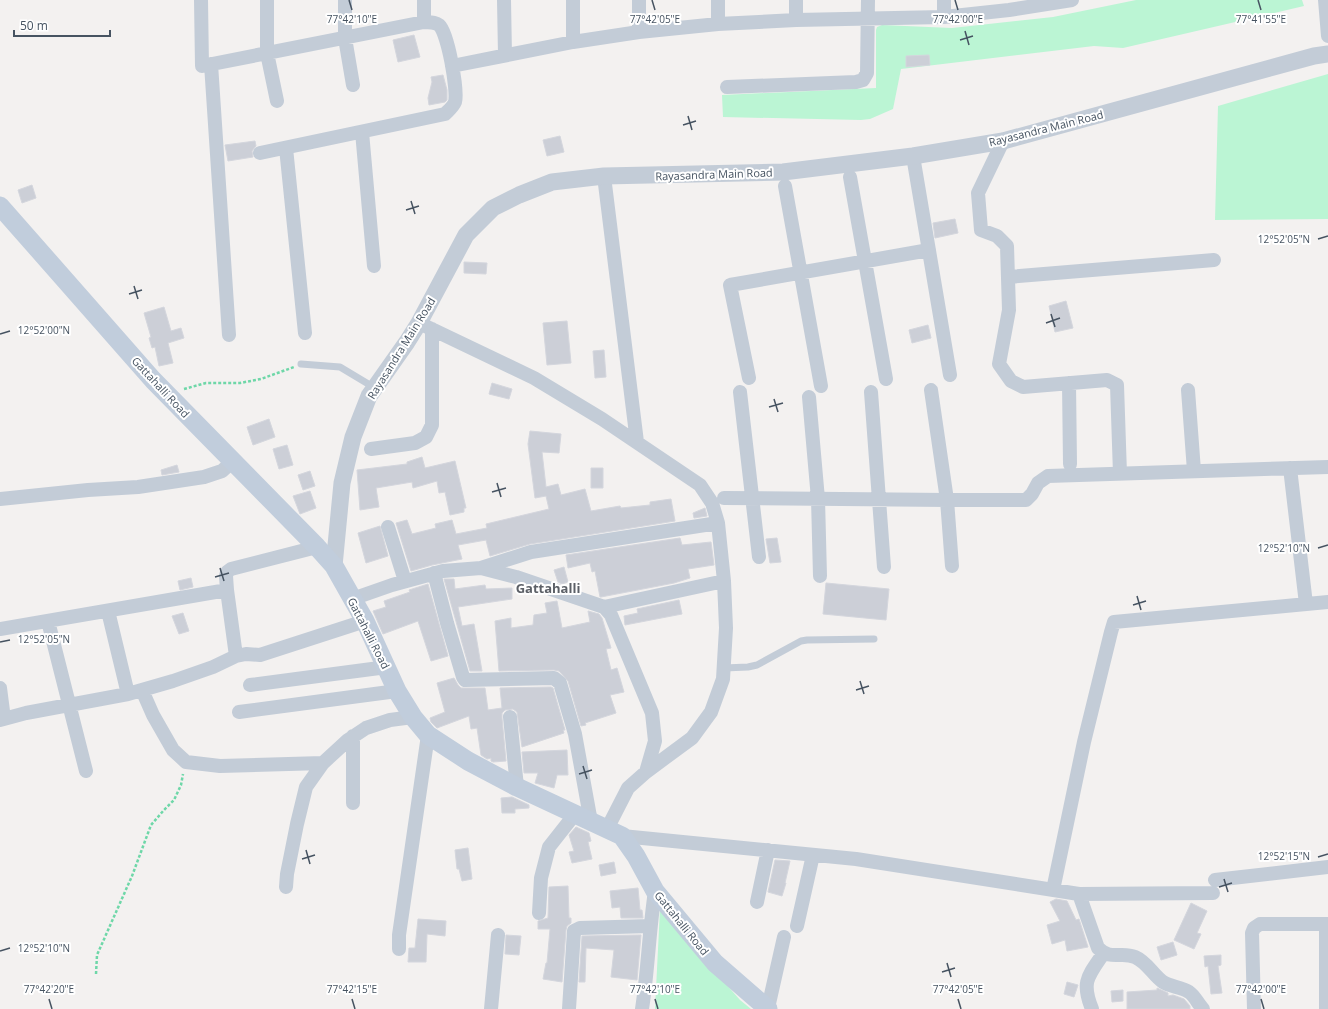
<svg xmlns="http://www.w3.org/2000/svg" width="1328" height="1009" viewBox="0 0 1328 1009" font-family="'Open Sans',sans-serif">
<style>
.green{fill:#bbf5d4}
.building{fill:#cccfd7;stroke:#d4d6dd}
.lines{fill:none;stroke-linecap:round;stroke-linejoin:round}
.path{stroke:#6ed7a8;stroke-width:2.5;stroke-dasharray:3 2;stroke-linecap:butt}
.service{stroke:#c3ccd7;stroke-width:7}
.minor{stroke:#c3ccd7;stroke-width:14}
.tertiary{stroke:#c3ccd7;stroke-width:17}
.secondary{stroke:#c1cddc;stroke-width:19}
.ticks{fill:none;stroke:#465361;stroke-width:1.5}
.labels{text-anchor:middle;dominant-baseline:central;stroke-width:4;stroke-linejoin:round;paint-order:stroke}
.street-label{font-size:11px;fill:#465361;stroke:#fff}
.quarter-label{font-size:13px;font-weight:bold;fill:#5c6067;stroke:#fff}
.ticks-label{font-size:10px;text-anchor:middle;fill:#465361;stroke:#fff;stroke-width:4;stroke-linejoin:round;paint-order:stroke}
</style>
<rect width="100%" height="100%" fill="#f3f1f0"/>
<path class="green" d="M1136,0h166l2,6 -181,42 -29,-2 -193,23 -8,40 -23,10 -9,1 -138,-3 -1,-22 154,-7v-58l1,-3 5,-2 70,3 101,-11z
M1328,74v145l-113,1 3,-114z
M660,909l80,91 11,9h-96z"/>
<path class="building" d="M414,35l6,22 -22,5 -5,-22z
M929,55l1,10 -24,2v-11z
M443,75l4,15v10l-2,2 -16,3 -1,-7 4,-16 -1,-5z
M560,136l4,16 -17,4 -4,-16z
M255,141l1,5 -4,5 1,6 -25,4 -3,-16z
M32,185l4,13 -14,5 -4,-13z
M955,219l3,14 -23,5 -2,-15z
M464,262l23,1 -1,11 -22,-1z
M1066,301l7,27 -18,4 -6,-26z
M164,307l7,24 10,-3 3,10 -16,5 5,20 -14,3 -4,-19 -3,1 -3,-10 2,-1 -7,-24z
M567,321l4,42 -24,2 -4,-42z
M928,325l3,13 -19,5 -3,-13z
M604,350l2,27 -11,1 -2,-27z
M492,383l20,6 -3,10 -20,-5z
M269,419l6,18 -22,8 -6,-18z
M530,431l31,3 -2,19 -17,-1 4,35 12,-3 3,11 24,-6 6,22 29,-5 1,2 29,-3v-3l21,-3 4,22 -145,23 -40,12 -4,-16 -28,5 4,14 -30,6 -21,6 -15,-48 11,-3 5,14 24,-6 -1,-4 17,-4 4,14 31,-6 -1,-4 63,-15 -3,-13 -11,2 -7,-54z
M287,445l6,20 -14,4 -6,-20z
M422,457l3,11 30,-7 11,47h-2v4l-14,3 -5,-23 -6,1 -2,-12 -24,7 -1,-6 -36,6 3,19 -19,3 -3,-40 50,-6v-2z
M177,465l2,7 -17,3 -1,-5z
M591,468h12v20h-12z
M310,471l5,15 -12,4 -5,-15z
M310,491l6,17 -16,6 -7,-18z
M705,508l2,8 -13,2 -1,-5z
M380,526l8,30 -22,7 -8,-30z
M680,538l2,7 29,-3 3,23 -26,4 2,9 -16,5 -73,14h-1l-5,-26 -3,1 -2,-9 -22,5 -2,-13z
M777,538l4,24 -11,1 -4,-24z
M564,567l4,15 -6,2 -4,-2 -4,-12z
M191,578l2,9 -13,3 -2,-9z
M444,579h10l1,10 30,-4 1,4 26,-1v11l-54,8 4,19 12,-2 8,47h-12z
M826,583l63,6 -3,31 -63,-6z
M428,584l20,72 -17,5 -13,-40 -35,13 -10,-23 13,-4 -2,-6 26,-9 -1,-2z
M679,600l3,14 -57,11 -1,-9 14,-3 -1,-4z
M557,601l5,27 28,-6 -2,-11 11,3 3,4 9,30 -5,1 5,21 6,-2 7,24 -14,3 6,18 -31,10 1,2 -5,1 -13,-45 -9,-10 -5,-1 -55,1 -4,-50 16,-3v10l22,-3 1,-10 13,-2 -2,-10z
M183,613l6,18 -10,3 -7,-18z
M454,678l4,7 3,3h24l3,22 14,-2 -2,-20 51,-1 2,1 12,42h-2l1,3 -42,14 -5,-35 -4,-3 -8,1 -3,3v5l4,43 -13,1 -2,-1v-3l-4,1 -6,-4 -4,-27 -6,1 -2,-13 -32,12 -6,-6 -1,-4 15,-6 -8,-29z
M567,750l1,25h-11l-3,13 -19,-5 3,-10h-14l-2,-21z
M512,797l17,8v3l-14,1v4h-13l-1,-15z
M576,827l13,6 2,8 -3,1 4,17 -20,4 -3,-11 5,-1 -5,-16z
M468,848l4,31 -10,2 -3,-12h-2l-2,-19z
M775,860l15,1 -5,22h1l-4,13 -14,-4z
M614,862l2,11 -15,3 -2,-11z
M568,886l1,32h2v5l-4,3 -1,4 -4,52 -19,-3 3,-16h1l3,-34h-12v-8l10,-3 1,-31z
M638,888l2,22h2l1,8h-22l-1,-11 -8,1 -2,-17z
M1056,899l11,2 9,19 3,-1 9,28 -21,4 -2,-11 -13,4 -5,-19 13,-4 -10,-19z
M1191,903l16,8 -10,22 4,1 -7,15 -20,-9z
M418,919l28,2 -1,15 -18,-2 -1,28h-18l1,-14h6z
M506,935l15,1 -2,19 -14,-1z
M641,935l-4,45 -26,-3 3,-27 -28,-2 -1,34h-6l3,-46z
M1173,942l4,13 -16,5 -4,-13z
M1221,955v10l-3,1 4,27 -11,1 -3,-28 -3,1 -1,-11z
M1067,982l11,3 -4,12 -10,-3z
M1157,988l11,5v3l5,-1 11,4 6,7v3h-63v-17l30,-2z
M1123,990v11l-11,1 -1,-11z"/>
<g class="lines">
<path class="path" d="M184,389l22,-6h34l21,-4 33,-12
M96,974l1,-19 35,-79 19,-51 13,-15 10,-10 7,-15 2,-11"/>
<path class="service" d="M301,364l39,3 35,21
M724,668l24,-1 9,-2 44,-24 6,-1 67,-1"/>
<path class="minor" d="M201,0l1,66 222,-44c5,0 11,0 15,3 9,8 19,66 16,77 -2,5 -6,8 -10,12l-185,39
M267,0v53l10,48
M345,0v38l8,47
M424,0v22
M504,0l1,55
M573,0v42
M639,0v32
M718,0v24
M796,0v20
M944,0v17
M1325,0l3,36
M211,64l18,271
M452,66l121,-24 66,-10 79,-8 78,-4 148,-3 65,-7 63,-10
M727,87l129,-5 7,-2 4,-7 1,-73
M362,132l12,134
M1003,141l-25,52 3,37 16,6 10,10 2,64 -10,54 12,17 12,6 84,-7 10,5 3,89
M286,148l19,185
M913,156l37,219
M604,176l33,266
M850,177l36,202
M785,186l36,200
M1008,277l206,-17
M419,323l115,55 68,41 98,66 12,18 6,20 6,58 2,47 -3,51 -12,33 -19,26 -46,34
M749,378l-19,-93 199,-35
M1069,383l1,81
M931,390l16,110 5,66
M1188,390l6,81
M740,392l19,165
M871,392l13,175
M809,397l9,102 2,77
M371,449l44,-6 11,-6 6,-12v-96
M1290,468l16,136
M724,498l223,2h79l6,-6 6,-11 10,-7 280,-9
M0,499l88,-9 50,-3 66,-10 18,-6 11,-10
M388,527l17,54
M481,568l50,-16 187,-29
M434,573l13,50 16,54 2,3 89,-2 6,5 15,51 16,88
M227,590l9,66
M352,599l40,-14 51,-14 38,-3 35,9 88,30 7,8 41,98 3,28 -9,31 -18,16 -21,41
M604,607l120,-26
M108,611l20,83
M48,621l38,150
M0,629l227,-39 -1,-14 1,-4 4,-3 86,-22
M250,685l137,-18
M0,688l4,31
M142,690l11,25 20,35 13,12 34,4 103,-3
M239,712l158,-21
M510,717l7,70
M0,720l26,-7 102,-19 45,-13 40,-14 23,-11 10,-2 14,1 105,-34
M353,803v-67
M622,836l234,23 223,35 134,-1
M1215,880l113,-13
M286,887l1,-13 10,-50 9,-37 17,-24 25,-23 18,-12 24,-8 23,-3
M1053,890l31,-148 27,-110 3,-10 214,-20
M1079,894l19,54c13,13 23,3 37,9 12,5 18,18 28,25 8,5 19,5 26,10 6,4 9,12 14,17
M757,902l11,-52
M539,913l2,-35 8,-31 26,-33
M797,926l16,-71
M399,949v-14l29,-200
M768,1008l16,-71
M491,1009l7,-74
M569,1009l5,-78 6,-3 70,-2
M642,1009c6,-39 7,-78 13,-118
M1092,1009c-11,-27 -4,-33 11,-55
M1254,1009l-2,-76 2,-5 6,-4h68
M1326,1009v-85"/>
<path class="tertiary" d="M334,566l8,-83 11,-46 16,-41 38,-54 12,-19 47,-88 27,-27 26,-13 33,-13 52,-6 179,-4 130,-16 90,-15 311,-85 14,-2"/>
<path class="secondary" d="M0,206l153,174 164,167 17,19 31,55 32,70 16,26 15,18 40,26 49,26 105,49 14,20 19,35 60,72 53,46"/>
</g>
<path class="ticks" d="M349,0l3,10M652,0l3,10M955,0l3,10M1258,0l3,10M965,31l4,14M960,40l13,-4M688,116l4,14M683,125l13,-4M411,201l4,13M406,210l13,-4M1318,239l10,-3M134,286l4,13M129,294l13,-4M1051,314l4,13M1046,323l14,-5M0,334l10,-3M774,399l4,13M769,407l14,-4M497,483l4,14M492,492l14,-4M1318,548l10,-3M220,568l4,13M215,577l14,-4M1137,596l4,14M1133,605l13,-4M0,642l10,-2M860,681l4,13M856,690l13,-4M583,766l4,13M579,774l13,-4M306,850l4,14M1318,857l10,-3M302,859l13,-4M1224,879l4,13M1219,887l13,-4M0,951l10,-3M947,963l4,14M942,972l13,-4M49,999l3,10M352,999l3,10M655,999l3,10M958,999l3,10M1261,999l3,10"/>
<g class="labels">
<g class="street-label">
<text transform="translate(1046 128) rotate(-14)">Rayasandra Main Road</text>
<text transform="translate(714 174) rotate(-2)">Rayasandra Main Road</text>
<text transform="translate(401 348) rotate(-58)">Rayasandra Main Road</text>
<text transform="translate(161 387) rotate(47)">Gattahalli Road</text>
<text transform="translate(369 633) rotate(63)">Gattahalli Road</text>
<text transform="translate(682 923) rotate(51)">Gattahalli Road</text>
</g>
<g class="quarter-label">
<text x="548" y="588">Gattahalli</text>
</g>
</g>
<g class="ticks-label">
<text x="352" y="23">77°42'10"E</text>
<text x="655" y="23">77°42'05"E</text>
<text x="958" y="23">77°42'00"E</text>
<text x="1261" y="23">77°41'55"E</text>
<text x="1284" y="243">12°52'05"N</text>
<text x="44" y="334">12°52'00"N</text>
<text x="1284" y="552">12°52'10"N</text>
<text x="44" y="643">12°52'05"N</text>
<text x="1284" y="860">12°52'15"N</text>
<text x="44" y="952">12°52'10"N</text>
<text x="49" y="993">77°42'20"E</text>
<text x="352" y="993">77°42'15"E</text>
<text x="655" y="993">77°42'10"E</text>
<text x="958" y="993">77°42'05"E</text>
<text x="1261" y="993">77°42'00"E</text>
</g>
<path d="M14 30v6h96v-6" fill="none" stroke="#465361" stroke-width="2"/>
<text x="20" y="30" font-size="12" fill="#465361" stroke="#ffffff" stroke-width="3" paint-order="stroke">50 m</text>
</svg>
